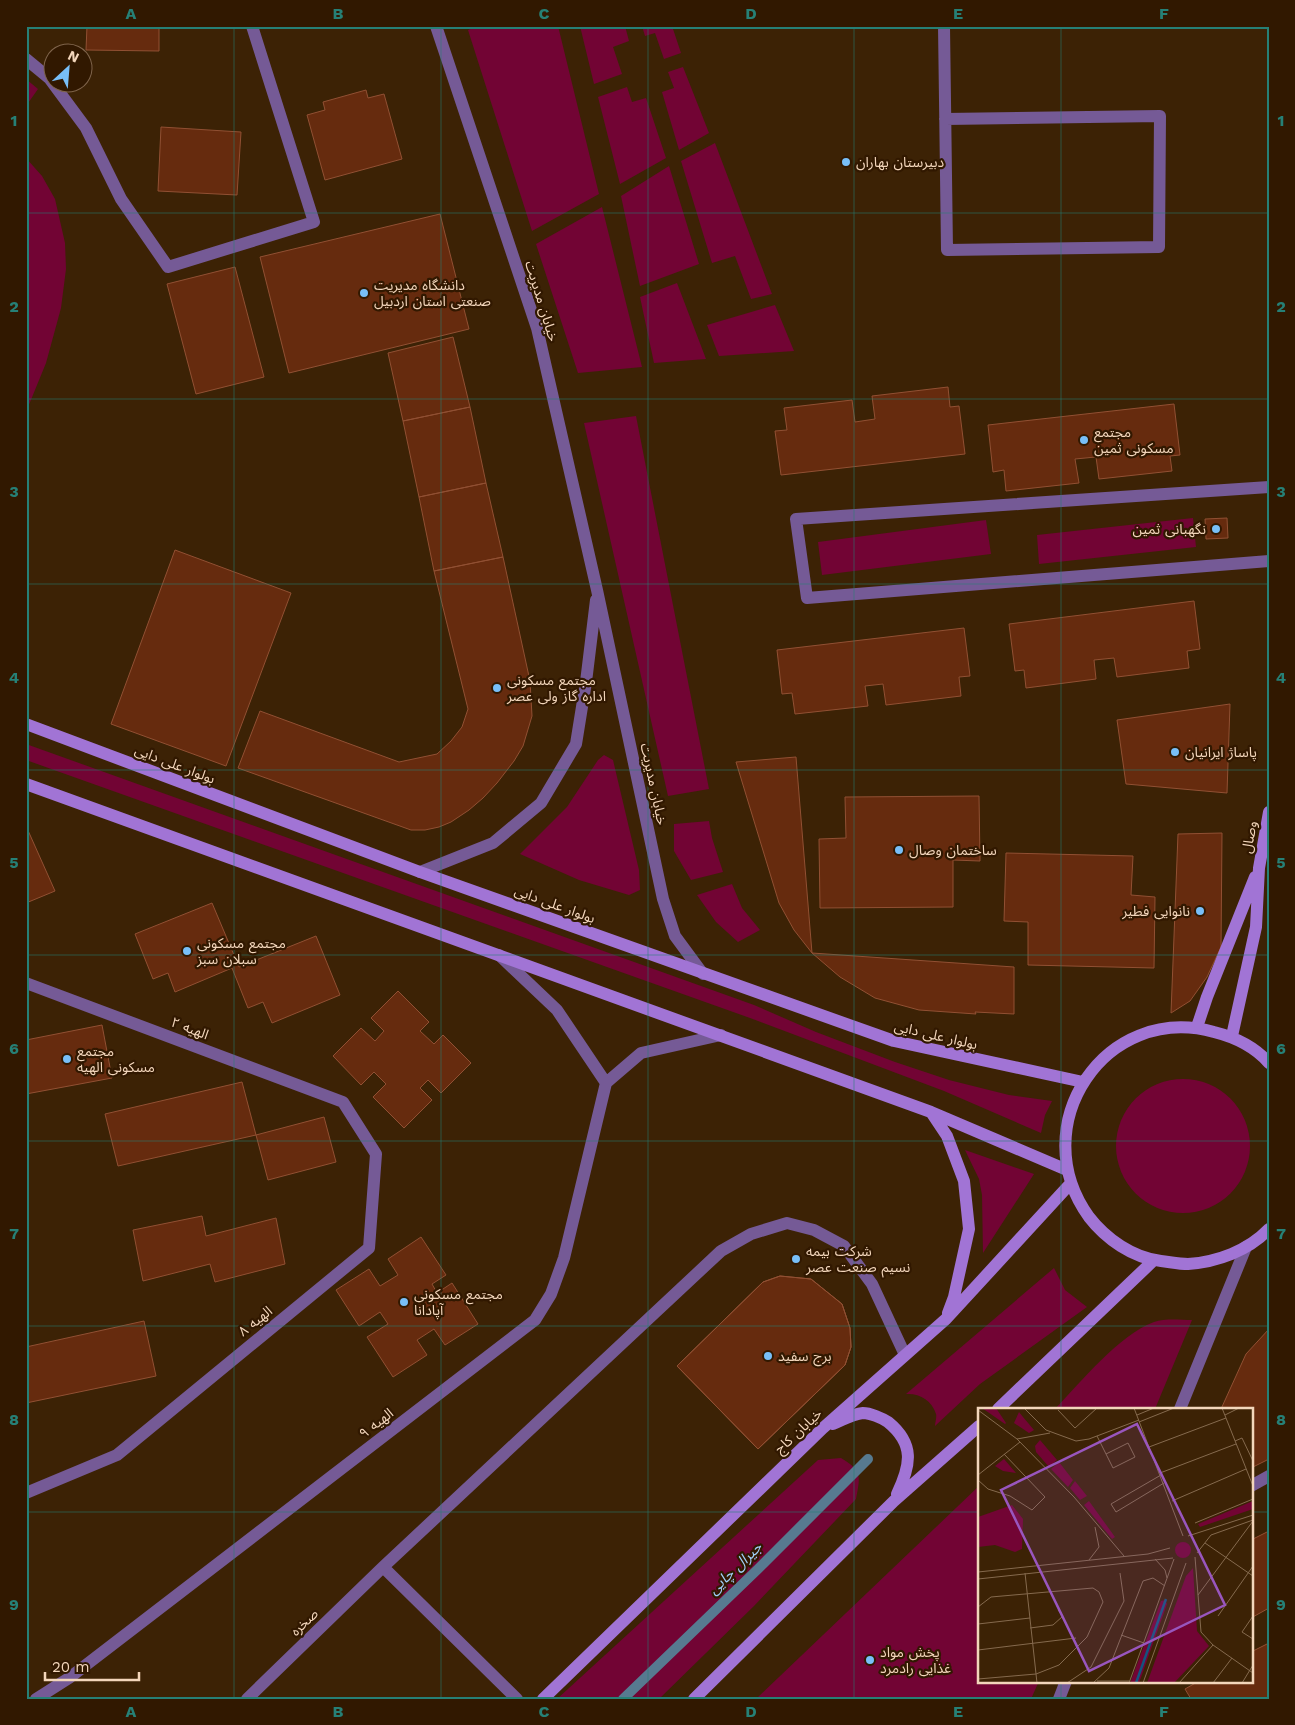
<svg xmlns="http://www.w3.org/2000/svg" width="1295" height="1725" viewBox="0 0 1295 1725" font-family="'Work Sans','Noto Sans Arabic',sans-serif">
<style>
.green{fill:#720434}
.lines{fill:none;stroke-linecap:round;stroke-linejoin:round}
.stream{stroke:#577a90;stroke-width:10}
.building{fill:#662b0e;stroke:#915033}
.minor{stroke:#755a96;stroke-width:12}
.tertiary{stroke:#755a96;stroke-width:12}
.secondary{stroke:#a174d5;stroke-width:12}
.grid{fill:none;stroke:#268076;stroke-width:1;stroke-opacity:0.55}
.poi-dot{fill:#78bff8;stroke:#311800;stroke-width:2}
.labels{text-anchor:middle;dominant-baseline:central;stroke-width:4.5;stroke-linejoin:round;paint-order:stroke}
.poi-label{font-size:14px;fill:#f3d6bb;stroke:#311800;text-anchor:start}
.street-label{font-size:14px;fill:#f3d6bb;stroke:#311800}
.water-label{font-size:15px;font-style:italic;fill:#a1d0f8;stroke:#311800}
.inset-river{fill:none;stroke:#14537e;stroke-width:2.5}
.inset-road{fill:none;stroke:#856a4e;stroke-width:1}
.view{fill:#9956be;fill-opacity:0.15;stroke:#9956be;stroke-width:2.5}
.inset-edge{fill:none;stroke:#f3d6bb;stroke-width:2.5}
.neatline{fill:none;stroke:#268076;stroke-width:2}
.grid-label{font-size:16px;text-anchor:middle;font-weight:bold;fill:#268076}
</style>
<rect width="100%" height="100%" fill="#3c2205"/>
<path class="green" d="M477,26h81l41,168 -67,37 -64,-201z
M580,26h45l4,15 -16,6 9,27 -28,10z
M642,26h30l9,27 -17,6 -9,-26 -10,3z
M683,67l26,66 -30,17 -17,-58 12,-4 -6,-16z
M26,79l12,10 -12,17z
M627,87l5,15 14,-4 20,60 -46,26 -22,-87z
M715,143l57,151 -21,5 -16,-43 -23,7 -31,-102z
M26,158l16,18 13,23 10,44 1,26 -5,39 -15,55 -20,49z
M669,166l30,98 -59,22 -19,-90z
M602,207l40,160 -64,6 -42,-129z
M677,283l29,76 -52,4 -14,-66z
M775,305l19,46 -75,5 -12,-31z
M636,416l73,373 -41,7 -84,-373z
M1193,518l3,29 -157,17 -2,-29z
M986,520l5,34 -169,21 -4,-33z
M26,744l728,261 62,27 79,30 54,18 60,15 43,6 -7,14 -4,18 -97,-42 -194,-73 -724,-258z
M604,755l9,5 26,110 1,20 -11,5 -50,-15 -59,-26 47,-47 31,-47z
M709,821l3,17 11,34 -32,8 -17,-29v-27z
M732,884l10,24 18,22 -22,12 -22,-20 -19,-27z
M1116 1146a67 67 0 1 1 134 0a67 67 0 1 1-134 0Z
M965,1150l69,24 -51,79 -1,-58 -3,-16z
M1054,1268l11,22 22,17 -107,77 -45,42c0,-3 2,-9 1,-12 -4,-14 -17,-21 -30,-20z
M1192,1320l-37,89h-100c26,-27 64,-74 99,-87 11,-4 27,-2 38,-2z
M841,1458c22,13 19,19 15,41l-102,107 -95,93h-102l261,-239z
M979,1486v195h60l-8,18h-275z"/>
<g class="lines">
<path class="stream" d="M623,1699l135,-130 110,-110"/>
</g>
<path class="building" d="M87,26h72v25l-73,-1z
M366,90l2,8 16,-4 18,65 -77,21 -18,-65 18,-5 -2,-8z
M161,127l80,5 -4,63 -79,-4z
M440,214l29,115 -180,44 -29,-116z
M235,267l29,110 -68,17 -29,-110z
M453,337l17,70 -67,14 -15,-68z
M948,387l2,20 9,-1 6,48 -184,21 -6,-44 12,-1 -3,-22 68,-8 3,22 20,-3 -3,-23z
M1174,404l6,51 -10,1 2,15 -73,8 -3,-22 -21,2 4,24 -73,8 -2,-21 -11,2 -5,-47z
M470,407l16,76 -67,14 -16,-76z
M486,483l17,74 -69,14 -15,-74z
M1227,518l1,20 -22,1 -1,-20z
M175,550l116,43 -65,173 -115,-42z
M503,557l27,124 2,35 -9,30 -9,15 -17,22 -14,15 -14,12 -18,12 -12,5 -14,3h-14l-173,-62 22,-57 139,51 38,-8 14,-13 11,-14 6,-18 -34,-138z
M1194,601l6,48 -13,2 2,17 -72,9 -3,-19 -20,2 2,19 -70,9 -2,-18 -9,1 -6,-47z
M964,628l6,48 -11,1 2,19 -75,9 -3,-21 -18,2 3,20 -73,8 -3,-21 -10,1 -5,-44z
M1230,704l-3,89 -101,-9 -9,-64z
M796,757l16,196 -18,-23 -15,-27 -43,-141z
M979,796l1,65 -27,-1v47l-133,1 -1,-69 27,-1 -1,-41z
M26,826l29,65 -29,12z
M1222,833l-1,114 -14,30 -17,24 -19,12 7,-179z
M1006,853l127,3 -2,39 24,2 -1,71 -126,-3v-43l-24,-1z
M212,903l27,64 77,-31 24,59 -68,28 -9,-21 -15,6 -16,-40 -57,24 -7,-19 -15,6 -18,-45z
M812,953l202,14v47l-39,-2 1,2 -57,-4 -44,-12 -35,-21z
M398,991l31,31 -9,9 14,13 9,-9 28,28 -30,30 -13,-13 -8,8 12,12 -28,28 -31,-31 13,-13 -12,-12 -13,13 -28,-29 28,-28 14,13 9,-10 -13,-13z
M102,1025l10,53 -86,16v-54z
M242,1082l14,53 -138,31 -13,-52z
M324,1117l12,45 -68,18 -12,-45z
M202,1216l4,20 70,-18 9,46 -70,18 -5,-18 -67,17 -10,-51z
M421,1237l25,38 -14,9 5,9 15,-10 26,41 -33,21 -11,-16 -17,11 10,15 -34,22 -26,-40 21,-13 -8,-12 -21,14 -23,-36 33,-21 11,17 18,-11 -10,-16z
M780,1276l31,3 31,25 8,24 1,19 -6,18 -87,84 -81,-83 86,-84z
M780,1276l31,3 31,25 8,24 1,19 -6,18 -87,84 -81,-83 86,-84z
M144,1321l12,55 -130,27v-56z
M1269,1329v130l-18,9v-59h-30l25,-55z
M1269,1531v77l-18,10v-78z
M1269,1643v56h-78l-6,-10 14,-8h52v-29z"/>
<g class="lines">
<path class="minor" d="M944,26l3,224 212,-3 1,-131 -215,3
M26,59l23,19 37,50 35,71 47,68 146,-45 -62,-196
M1269,487l-473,32 11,79 462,-37
M499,955l58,55 49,73
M26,983l317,119 33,52 -7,94 -252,207 -91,38
M606,1083l35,-30 80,-18
M1180,1409l66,-162
M1251,1486l18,-10
M383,1567l134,132
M36,1699l33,-21 466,-358 16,-26 13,-36 42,-175
M247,1699l136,-132 338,-316 30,-17 36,-11 27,7 30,16 28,38 33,71
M1059,1699l7,-18"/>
<path class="tertiary" d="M436,26l101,302 60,262 66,309 12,37 28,38
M420,872l73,-29 48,-40 35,-59 10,-62 10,-82"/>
<path class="secondary" d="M26,724l394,148 474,169 189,41
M26,784l905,328 136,58
M1197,1027l10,-30 48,-120
M1232,1036l24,-109 3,-59 10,-56
M1269,1063c-14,-16 -35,-26 -55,-31 -109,-30 -191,94 -125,185 17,22 44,41 72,44 9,1 18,3 27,3 29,-2 60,-13 81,-35
M931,1112l16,24 17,45 5,48 -15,68 -6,16
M998,1409l156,-149
M833,1424c10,-4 19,-10 30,-11 7,0 19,5 25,9 27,22 23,43 9,72
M543,1699l280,-271 123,-109 125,-136
M694,1699l200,-198 85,-75"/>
</g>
<path class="grid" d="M234,26v1673M441,26v1673M648,26v1673M854,26v1673M1061,26v1383M26,213h1243M26,399h1243M26,584h1243M26,770h1243M26,955h1243M26,1141h1243M26,1326h1243M26,1512h953M1251,1512h18M1061,1681v18"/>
<g class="poi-dot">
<circle cx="846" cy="162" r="5"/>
<circle cx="364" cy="293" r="5"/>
<circle cx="1084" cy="440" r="5"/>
<circle cx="1216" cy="529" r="5"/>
<circle cx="497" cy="688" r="5"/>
<circle cx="1175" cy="752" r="5"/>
<circle cx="899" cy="850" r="5"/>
<circle cx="1200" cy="911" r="5"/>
<circle cx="187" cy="951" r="5"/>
<circle cx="67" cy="1059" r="5"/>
<circle cx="796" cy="1259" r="5"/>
<circle cx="404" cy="1302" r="5"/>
<circle cx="768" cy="1356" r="5"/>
<circle cx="870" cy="1660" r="5"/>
</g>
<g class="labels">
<g class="poi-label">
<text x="856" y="162">دبیرستان بهاران</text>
<text x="374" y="285">دانشگاه مدیریت<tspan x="374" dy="16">صنعتی استان اردبیل</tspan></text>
<text x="1094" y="432">مجتمع<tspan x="1094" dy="16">مسکونی ثمین</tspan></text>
<text x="1206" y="529" text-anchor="end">نگهبانی ثمین</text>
<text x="507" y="680">مجتمع مسکونی<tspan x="507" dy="16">اداره گاز ولی عصر</tspan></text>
<text x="1185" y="752">پاساژ ایرانیان</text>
<text x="909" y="850">ساختمان وصال</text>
<text x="1190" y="911" text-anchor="end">نانوایی فطیر</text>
<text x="197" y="943">مجتمع مسکونی<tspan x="197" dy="16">سبلان سبز</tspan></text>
<text x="77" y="1051">مجتمع<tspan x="77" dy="16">مسکونی الهیه</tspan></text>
<text x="806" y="1251">شرکت بیمه<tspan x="806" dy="16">نسیم صنعت عصر</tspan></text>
<text x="414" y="1294">مجتمع مسکونی<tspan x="414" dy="16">آپادانا</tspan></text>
<text x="778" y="1356">برج سفید</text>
<text x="880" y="1652">پخش مواد<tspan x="880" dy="16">غذایی رادمرد</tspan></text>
</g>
<g class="street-label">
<text transform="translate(542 301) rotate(73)">خیابان مدیریت</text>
<text transform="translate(175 764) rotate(21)">بولوار علی دایی</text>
<text transform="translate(654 784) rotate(78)">خیابان مدیریت</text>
<text transform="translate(1249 837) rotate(-80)">وصال</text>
<text transform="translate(555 904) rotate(20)">بولوار علی دایی</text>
<text transform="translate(190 1028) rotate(21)">الهیه ۲</text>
<text transform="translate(936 1035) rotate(13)">بولوار علی دایی</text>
<text transform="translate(255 1321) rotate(-39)">الهیه ۸</text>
<text transform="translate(376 1423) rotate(-38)">الهیه ۹</text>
<text transform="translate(798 1431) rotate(-43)">خیابان کاج</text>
<text transform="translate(304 1622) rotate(-44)">صخره</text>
</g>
<g class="water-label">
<text transform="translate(735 1568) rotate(-44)">جیرال چایی</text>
</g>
</g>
<g transform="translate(978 1408)">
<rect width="275" height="275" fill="#3c2205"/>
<path d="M4,0h14l10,15 -1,1zM41,4l4,5 11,13 -5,3 -15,-10zM62,32l17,20 -8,7 -13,-15 -1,-6zM26,51l12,14 -13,-2 -8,-5zM81,54l14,18 -5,7 -17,-18zM97,73l12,15 -7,4 -10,-12zM111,93l26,36 -3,2 -28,-34zM275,93v8l-53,18 -2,-3zM34,97l11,14 -1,30 -7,3 -20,-7 -17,2v-30zM197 142a8 8 0 1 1 16 0a8 8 0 1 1-16 0ZM215,160l4,63 12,15 -35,37h-27l39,-107zM187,192l2,4 -28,79h-9l31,-82z" fill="#720434"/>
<path class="inset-river" d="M158,275l30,-84"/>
<path class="inset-road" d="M46,0l22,22 30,11 13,-2 50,-19M156,0l49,128M244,0l31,78M0,2l39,29 57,58 50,59M80,2l17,18 22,-20M159,7l17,-7M247,7l14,-7M161,14l35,-14M119,28l16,32 22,-11 -7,-14 -22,11M39,31l33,-6M257,33l7,-3 11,23M171,39l77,-29M182,65l76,-29M0,67l42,-33M183,67l-50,29 5,8 48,-29M0,72l10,9 22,7 22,14 13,-13 -41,-43M194,93l74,-32M217,115l58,-24M210,128l65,-21M227,135l48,33M219,145l14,-18 42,-15M217,149l6,75 12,13 40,28M177,151l10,11 2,8M111,152l10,-13 -4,-20M0,164l170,-18 22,-6M47,165l12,110M0,171l195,-21M220,187l55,-74M0,199l13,-10 102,-9 6,4 4,10 -16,35 -28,28 -23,9 -58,5M240,208l35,-50M275,208l-11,16 11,7M0,216l52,-6M52,220l23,-3 10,-9 -5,-6M143,227l23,8M0,242l98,-12M119,273h33M89,275l24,-16 33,-66 -4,-28M115,275l16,-15 34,-87 10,-3 12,8M151,275l45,-124M165,275l43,-120M201,275l34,-38M235,275l19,-25M264,275l11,-18"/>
<path class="view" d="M159,16l88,181 -136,66 -88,-181z"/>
<rect width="275" height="275" class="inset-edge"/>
</g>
<rect width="1295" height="1725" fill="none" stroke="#311800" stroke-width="55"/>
<g transform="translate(68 68) rotate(26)"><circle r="24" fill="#311800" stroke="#7f644b"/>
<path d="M0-4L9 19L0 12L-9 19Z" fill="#78bff8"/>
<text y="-8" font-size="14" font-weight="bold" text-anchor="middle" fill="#f3d6bb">N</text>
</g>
<path d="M45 1672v8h94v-8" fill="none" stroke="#f3d6bb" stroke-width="2.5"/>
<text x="52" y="1672" font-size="15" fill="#f3d6bb" stroke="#311800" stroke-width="4" paint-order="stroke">20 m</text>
<rect x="28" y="28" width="1240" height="1670" class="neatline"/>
<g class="grid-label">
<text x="131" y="19">A</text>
<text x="338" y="19">B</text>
<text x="544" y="19">C</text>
<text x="751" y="19">D</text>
<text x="958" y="19">E</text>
<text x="1164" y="19">F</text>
<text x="14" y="126">1</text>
<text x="1281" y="126">1</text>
<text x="14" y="312">2</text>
<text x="1281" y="312">2</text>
<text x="14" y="497">3</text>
<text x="1281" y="497">3</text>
<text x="14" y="683">4</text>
<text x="1281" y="683">4</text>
<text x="14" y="868">5</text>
<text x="1281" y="868">5</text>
<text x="14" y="1054">6</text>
<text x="1281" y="1054">6</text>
<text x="14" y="1239">7</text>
<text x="1281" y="1239">7</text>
<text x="14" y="1425">8</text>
<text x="1281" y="1425">8</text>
<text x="14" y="1610">9</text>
<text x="1281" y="1610">9</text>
<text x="131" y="1717">A</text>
<text x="338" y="1717">B</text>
<text x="544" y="1717">C</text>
<text x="751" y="1717">D</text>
<text x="958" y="1717">E</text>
<text x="1164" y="1717">F</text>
</g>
</svg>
